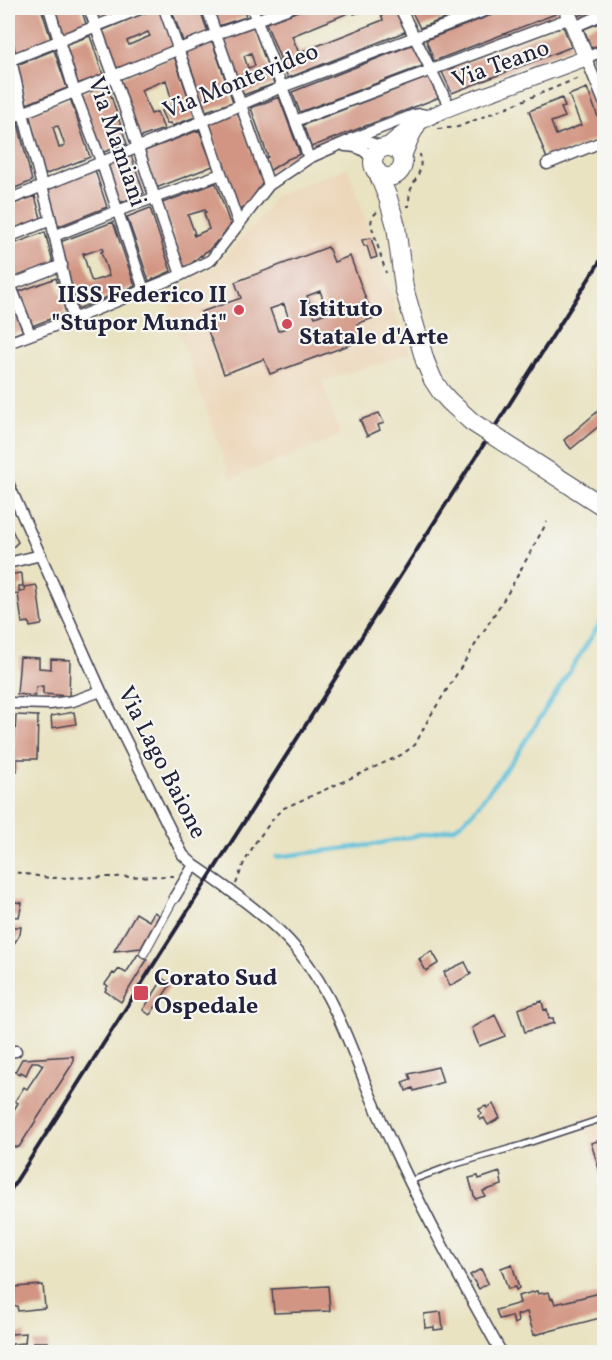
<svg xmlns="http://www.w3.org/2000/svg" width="612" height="1360" viewBox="0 0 612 1360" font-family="Vollkorn,serif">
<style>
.built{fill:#ecd7ba}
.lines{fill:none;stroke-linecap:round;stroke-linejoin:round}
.stream{stroke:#5ec1dc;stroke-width:4}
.building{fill:#d29583;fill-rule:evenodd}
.service-casing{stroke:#403f4f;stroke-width:8}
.pedestrian-casing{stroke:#403f4f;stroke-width:10}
.minor-casing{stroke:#403f4f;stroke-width:13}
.secondary-casing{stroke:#403f4f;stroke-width:17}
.primary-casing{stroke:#403f4f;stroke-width:20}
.path{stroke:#403f4f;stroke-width:2;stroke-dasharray:4.5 4.5;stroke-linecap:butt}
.service{stroke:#fff;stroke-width:5}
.pedestrian{stroke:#fff;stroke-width:8}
.minor{stroke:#fff;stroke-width:10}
.secondary{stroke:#fff;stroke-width:15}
.primary{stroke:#fff;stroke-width:18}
.rail{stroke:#22223b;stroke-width:4}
.primary-bridge-casing{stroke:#403f4f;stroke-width:20;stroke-linecap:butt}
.primary-bridge{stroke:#fff;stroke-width:18}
.poi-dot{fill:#d1495b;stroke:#f6f6f2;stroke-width:2}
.labels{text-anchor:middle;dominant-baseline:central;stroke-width:4.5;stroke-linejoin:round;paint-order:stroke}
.street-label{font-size:24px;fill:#22223b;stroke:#f6f6f2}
.poi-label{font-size:24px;font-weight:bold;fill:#22223b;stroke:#f6f6f2;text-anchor:start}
</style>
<rect width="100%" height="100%" fill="#f6f6f2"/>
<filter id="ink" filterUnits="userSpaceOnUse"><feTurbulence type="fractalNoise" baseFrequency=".0167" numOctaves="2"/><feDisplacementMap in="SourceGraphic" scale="12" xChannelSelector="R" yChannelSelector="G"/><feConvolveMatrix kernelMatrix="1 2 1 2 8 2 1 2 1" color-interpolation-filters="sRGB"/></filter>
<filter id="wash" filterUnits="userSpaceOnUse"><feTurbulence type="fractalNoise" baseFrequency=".008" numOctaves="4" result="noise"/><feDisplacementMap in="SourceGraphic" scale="24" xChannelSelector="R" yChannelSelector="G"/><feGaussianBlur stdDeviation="1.35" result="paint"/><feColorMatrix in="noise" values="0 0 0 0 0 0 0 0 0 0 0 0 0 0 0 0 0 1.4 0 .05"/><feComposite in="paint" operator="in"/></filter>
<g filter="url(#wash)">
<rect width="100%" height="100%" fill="#e9e3c2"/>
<path class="built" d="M348,167l62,187 -88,27 18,55 -109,43 -66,-185 49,-26 42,-45 20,-28z
M604,1108v81l-22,-74z"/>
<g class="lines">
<path class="stream" d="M276,857l95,-12 84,-17 17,-15 44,-57 88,-139"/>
</g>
<g id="blocks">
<path class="building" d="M8,8h33l10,31 -37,14 -6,-29z
M52,8h29l5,16 -25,10z
M93,8h35l-30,12z
M157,8h3l13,39 -58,22 -14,-38zM148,32l2,4 -21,9 -2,-4z
M171,8h28l9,24 -25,9z
M212,8h31l3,9 -28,9z
M306,8h65l-17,6 -1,-3 -61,25 7,17 84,-33 -2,-6 16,-6 10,23 -119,47 -22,-55z
M410,8h61l-51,20z
M510,8h45l3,5 -124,48 -8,-21z
M575,8h25l-22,8z
M604,21v22l-13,5 -7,-19z
M253,25l21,59 -31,11 -21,-59zM251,53l4,13 -7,2 -4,-12z
M563,26l8,21 -119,46 -10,-21z
M90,36l13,39 -26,9 -13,-39z
M212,41l21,61 -27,9 -21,-60z
M414,44l11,21 -125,47 -8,-20z
M54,50l13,38 -40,16 -10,-39z
M174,56l21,61 -23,9 -2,-3 -3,1 -6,-13 12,-6 -7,-25 -25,10 10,24 6,-2 7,17 -26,9 -20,-59z
M604,59v22l-7,-19z
M431,76l9,21 -129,50 -8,-22z
M107,84l20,60 -26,9 -20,-60z
M587,88l17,45v3l-57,23 -18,-48 33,-13 3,9 -4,1 4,9 -14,5 5,13 25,-10 -12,-30z
M279,97l21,57 -12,5 -19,12 -4,-13 3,-1 -17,-49z
M70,98l20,59 -46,18 -15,-61zM58,126l7,20 -6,2 -6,-21z
M238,112l25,71 -17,24 -8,2 -30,-85z
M17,119l15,62 -24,10v-68z
M199,130l14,36 -57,22 -14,-36z
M131,155l13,38 -27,11 -13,-38z
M95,170l12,37 -50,20 -10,-39z
M216,183l15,44 -4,5 -4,2v2l-3,4 -3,1 -9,10 -3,1 -3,4 -1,-1 -11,10 -6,2 -22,-64zM205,210l1,2 -2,1 5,16 -15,7 -1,-2h2l-7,-19z
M35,196l6,22 -33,13v-25z
M150,208l21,63 -22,10 -22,-64z
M113,222l22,64 -58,23 -17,-67zM102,248l1,3 -2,1 8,24 -16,5 -2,-1 -8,-27h2v1z
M45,232l8,31 -40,16 -5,-15v-18z
M371,238l6,19 -6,2 -4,-13h-3l-2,-6z
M328,247l6,15 16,-6 23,62 -16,6 6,16 -93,34 -6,-15 -40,15 -23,-62 40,-14 -6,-16zM320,291l8,21 -13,5 -8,-21zM284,304l7,22 -13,5 -8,-22z
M56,278l10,35 -34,13 -14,-34z
M8,293l15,38 -15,6z
M604,406v16l-33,27 -7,-9z
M379,413l5,10 -6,2 2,5 -13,6 -7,-16z
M8,522l10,20 -9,9 -1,-1z
M20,573l2,1 1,12h-4v6l6,-1 -1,-4 12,-2 1,2 5,36 -1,2 -11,2 -1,-5 -7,1 -4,-29 -10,1v-20z
M20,657l19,1v10l12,1v-10l19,1 -1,36 -26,-2v-8l-7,1 -1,9 -18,-2z
M74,712l2,12 -24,4 -1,-12z
M16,715l22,1 -1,43h-20v12h-9v-23h6z
M8,901l14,2 -3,14 -11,-1z
M154,912l5,3 -18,33 -27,3 22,-38 13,8z
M10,927h11l-1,7 -11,18h-1v-19h1z
M432,951l7,12 -13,8 -7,-12z
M138,954l9,6 -26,42 -16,-11 3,-5 -3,-2 8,-11 2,1 4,-5 7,4z
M465,962l6,12 -21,12 -6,-14z
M163,979l8,5 -21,31 -7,-5z
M542,1001l2,9 3,-1 2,10 4,-1 1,5 -29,9 -7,-23z
M495,1015l10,21 -26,10 -7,-18z
M73,1056v7l-54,84h-11v-27l10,-17 -3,-2 9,-14 3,2 16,-24 -5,-3h-6l-6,13 -5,-3 -1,2 -5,-2 7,-13z
M438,1067l5,15 -29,9 -1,-3 -7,3 -3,-9 8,-3 -2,-5z
M493,1104l7,14 -12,7 -4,-7 -4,2 -2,-4 4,-2 -3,-5 7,-3 1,2z
M604,1139v46l-13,-42z
M500,1172l2,13 -19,6 2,5 -10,3 -6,-21 9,-2 1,3z
M512,1264l7,24 -3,2 -1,-3 -7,2 -7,-21z
M481,1269l7,14 -9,6 -9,-14z
M43,1285l2,23 -27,3 -1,-5 -4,-1 -3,-4v-4l3,-5 2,-1v-4z
M328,1286l2,25 -56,2 -2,-24z
M537,1291l1,3 11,-2 2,7 2,-1 2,6 49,-12v25l-70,18 -7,-23 -10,3 1,7 -4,2 -2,-8 -13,3 -3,-9 24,-7 -2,-7z
M441,1312l2,17 -9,1v-3l-9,1 -1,-14z
M10,1326l1,8 15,-1 -1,10 -13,1 1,5 -5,1v-23z
M33,1342h15v8l-15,1z"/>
</g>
</g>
<g filter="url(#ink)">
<use href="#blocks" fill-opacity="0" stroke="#403f4f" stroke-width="1.5"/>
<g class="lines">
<defs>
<path id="service" d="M410,1181l43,-16 69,-20 82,-27"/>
<path id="pedestrian" d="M144,953l30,-55"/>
<path id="minor" d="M49,8l26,85 26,68 43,129
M89,8l25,69 67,198
M164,8l75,217
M207,8l62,177
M252,8l57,150
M400,8l50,100
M574,27l30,-13
M8,46l15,67 28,107 22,99
M604,50l-18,8 18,44
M8,61l134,-53
M8,119l208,-85 74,-26
M295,121l275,-103
M352,139l62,-24 7,-1 10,2
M345,146c13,0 22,4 28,16
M547,164l57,-23
M8,200l195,-79 79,-34 210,-79
M54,236l63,-25 104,-37
M8,237l43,-17
M8,279l22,55
M8,286l54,-21
M8,343l65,-24 71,-29 37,-15 30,-15 58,-75 40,-27 39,-17c13,-2 24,1 35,7
M8,483l93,208 82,164 11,10c37,26 75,51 104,86 32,40 50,87 68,134 9,22 19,44 29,66 32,69 69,135 106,201
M8,563l33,-8
M8,703l42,1 23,-3 28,-10
M174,898l20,-33
M8,1052l8,-1"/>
<path id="secondary" d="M386,147c34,-31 67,-41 110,-56 30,-11 60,-22 90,-33l-20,-50
M402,160l9,-22 7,-13"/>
<path id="primary" d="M373 162a15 15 0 1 1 30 0a15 15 0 1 1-30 0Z
M377,171l11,27 8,28 8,62 21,73"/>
</defs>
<use href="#service" class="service-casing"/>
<use href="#pedestrian" class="pedestrian-casing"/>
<use href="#minor" class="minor-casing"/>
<use href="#secondary" class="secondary-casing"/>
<use href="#primary" class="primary-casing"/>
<path class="path" d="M438,129l20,-2 123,-50
M406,206h3c0,-6 0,-14 3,-19 7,-15 10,-16 8,-33
M377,212l-5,5 -1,7 15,49
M8,871l41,7 126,-2
M236,884l7,-19 12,-22 21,-28 8,-7 56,-25 61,-28 14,-10 14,-27 80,-127 38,-69"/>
<use href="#service" class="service"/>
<use href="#pedestrian" class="pedestrian"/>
<use href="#minor" class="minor"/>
<use href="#secondary" class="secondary"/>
<use href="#primary" class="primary"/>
<path class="rail" d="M8,1194l596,-939"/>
<defs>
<path id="primary-bridge" d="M425,361l8,19 8,12 8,9 23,21 132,85"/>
</defs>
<use href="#primary-bridge" class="primary-bridge-casing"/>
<use href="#primary-bridge" class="primary-bridge"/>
</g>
</g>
<g class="poi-dot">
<circle cx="239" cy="310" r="6"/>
<circle cx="287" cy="324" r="6"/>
<rect x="133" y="985" width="16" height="16" rx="3"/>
</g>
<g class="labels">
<g class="street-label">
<text transform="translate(501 65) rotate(-20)">Via Teano</text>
<text transform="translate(241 82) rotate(-22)">Via Montevideo</text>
<text transform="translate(116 142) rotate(71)">Via Mamiani</text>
<text transform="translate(161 763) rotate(63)">Via Lago Baione</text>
</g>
<g class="poi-label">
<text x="227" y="296" text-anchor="end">IISS Federico II<tspan x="227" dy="28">"Stupor Mundi"</tspan></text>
<text x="299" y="310">Istituto<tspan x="299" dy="28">Statale d'Arte</tspan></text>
<text x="154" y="979">Corato Sud<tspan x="154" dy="28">Ospedale</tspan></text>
</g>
</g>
<rect width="612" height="1360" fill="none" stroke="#f6f6f2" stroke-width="30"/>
</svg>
